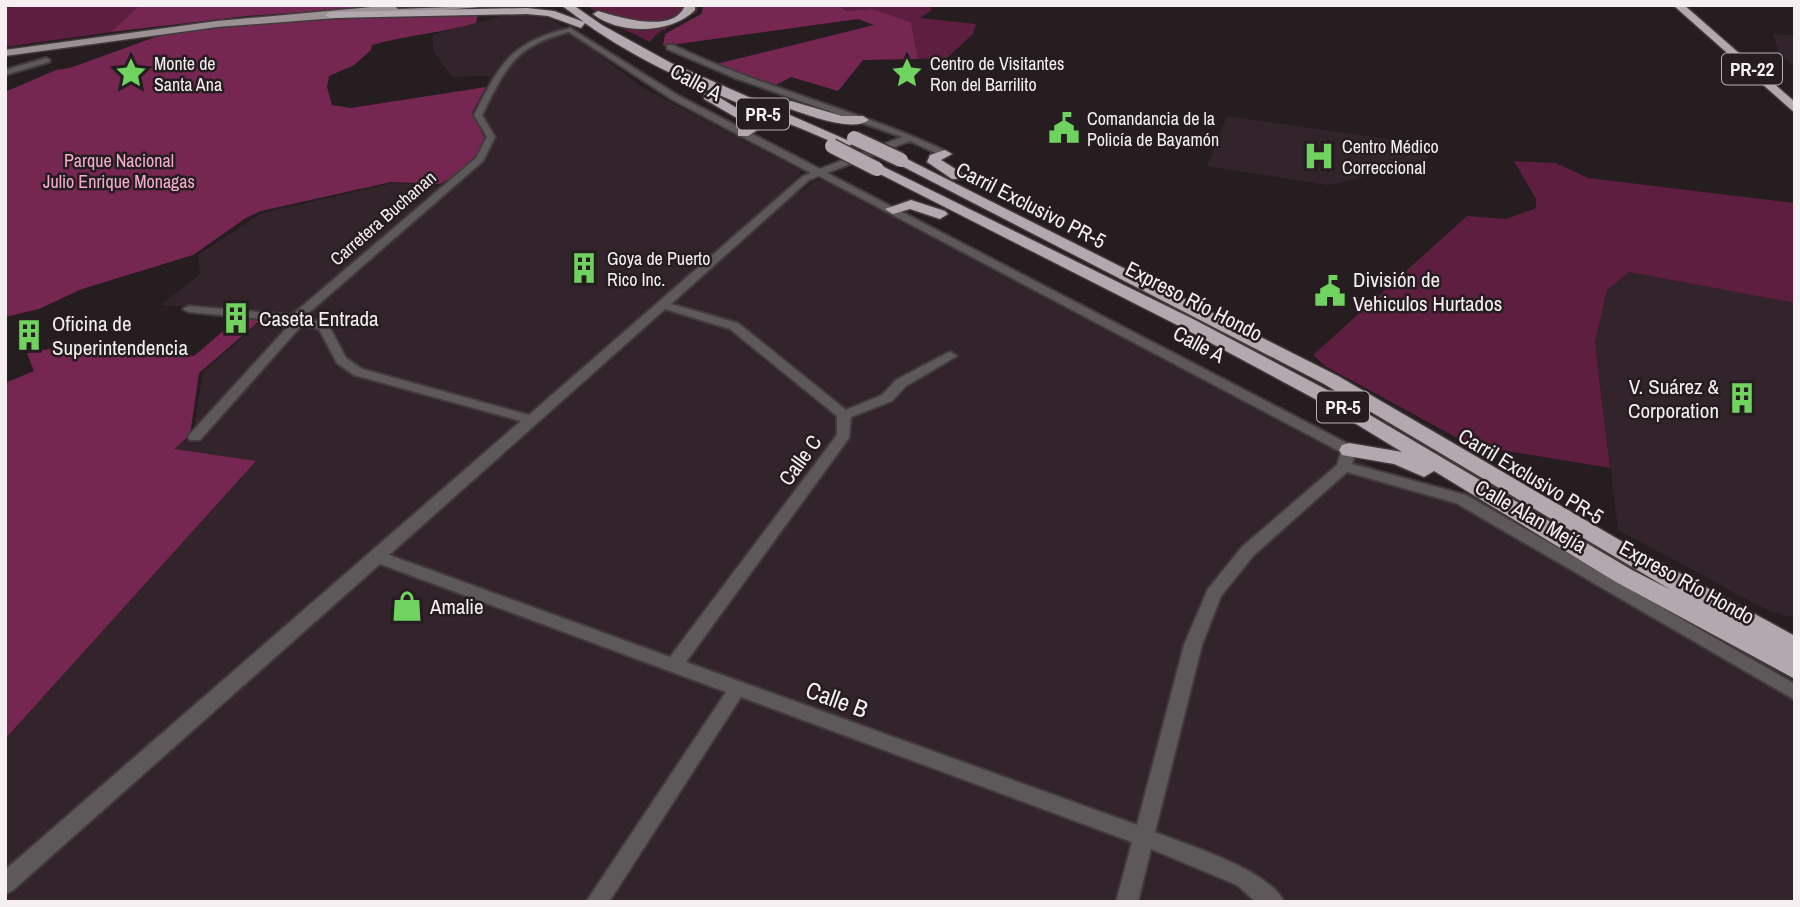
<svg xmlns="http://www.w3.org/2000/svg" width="1800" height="907" viewBox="0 0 1800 907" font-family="'Archivo Narrow',sans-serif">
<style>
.built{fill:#33242b}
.green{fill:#5d1e40}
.forest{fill:#762751}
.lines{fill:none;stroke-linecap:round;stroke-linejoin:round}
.minor-casing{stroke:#423a3d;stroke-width:4}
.major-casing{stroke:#423a3d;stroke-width:3}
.highway-casing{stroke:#423a3d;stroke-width:3}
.minor{fill:#5d585a;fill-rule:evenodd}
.major{fill:#9b9195;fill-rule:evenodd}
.highway{fill:#b3a8ad;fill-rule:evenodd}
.highway-bridge-casing{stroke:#423a3d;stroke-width:17;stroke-linecap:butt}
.highway-bridge{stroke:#b3a8ad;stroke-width:14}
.labels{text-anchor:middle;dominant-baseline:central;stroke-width:5;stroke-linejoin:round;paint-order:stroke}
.far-poi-label{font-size:18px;fill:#f5eff2;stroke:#251d20;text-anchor:start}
.far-park-label{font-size:18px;fill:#f4aece;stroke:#251d20}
.far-street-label{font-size:18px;fill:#f5eff2;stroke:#251d20}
.shield{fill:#251d20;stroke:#b7b0b3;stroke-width:2}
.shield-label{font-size:19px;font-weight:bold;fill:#f5eff2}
.street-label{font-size:21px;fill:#f5eff2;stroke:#251d20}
.poi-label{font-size:21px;fill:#f5eff2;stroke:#251d20;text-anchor:start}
.near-street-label{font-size:24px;fill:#f5eff2;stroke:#251d20}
</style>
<rect width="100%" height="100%" fill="#251d20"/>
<path class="built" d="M511,13l38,4 93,70 158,83v4l-15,15 16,3 13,-11 8,-1 503,266 140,60 330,191v205h-1790v-163l250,-277 -82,-13 20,-15 10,-62 66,-58 -108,-9 39,-31 -2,-19 64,-42 131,-30 44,3 23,-12 24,-27 3,-10 -13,-22 17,-39 -39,1 -19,-27v-15z
M1773,34l22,1v32l-16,-14z
M1227,116l201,29 -2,31 -61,-10 -2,11 -36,8 -120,-19z
M1629,272l166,31v315l-26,-7 -151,-81 -23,-188 12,-52z"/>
<path class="green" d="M26,5h114l-29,27 -106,15v-39z
M585,5h101l-8,12 -24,5 -45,-3z
M692,5l6,1 -1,6 -39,21 -8,9 -35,-17c31,1 54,2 77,-20z
M825,5h105l2,5 -12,8 56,6 -3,10 -26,24 -29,1 -7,-37 -39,-13 -26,2 -7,-5z
M1514,161l42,2 32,15 207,25v100l-166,-31 -22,18 -12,52 15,126 -140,-23 -145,-79 -12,-11 154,-139 39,3 30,-11v-9z"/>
<path class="forest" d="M140,5h264l-158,11 -135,16z
M704,5h121l14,1 7,5 26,-2 39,13 7,37 -55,1 -25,31 -47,-14 -17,9 -62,-21 162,-40 -16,-6 -195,27 2,-12 36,-20z
M478,14l-2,9c-35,10 -68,12 -104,22l-1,5 -17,15 -25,11 -2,11 5,18 19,3 135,-21 -14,26 12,24 -2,12 -24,25 -18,10 -49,-2 -130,29 -15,7 -53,37 -111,34 -43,20 -34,8v-225l51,-22 14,-2 99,-36 41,-6 131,-9 158,-3z
M242,315l22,2 -65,56 -9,62 -16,14 82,12 -251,278v-356l29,-12 -7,-18c56,-13 110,-3 167,3z"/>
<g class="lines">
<defs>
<path id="minor" d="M570,28l109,68 141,73 82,-32 -167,-59 -68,-29v-4h6c89,43 186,65 275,107v4h-6l-32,-15 -83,32 527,274 2,3 -4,14 114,31 329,189v16l-339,-197 -109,-31 -93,83 -33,41 -19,49 -47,187c32,13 115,38 129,70h-28l-19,-17 -86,-36 -13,53h-22l16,-60 -391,-145 -132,205h-23l140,-210 -346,-128 -368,327 -7,3v-24l516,-449 -167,-46 -17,-12 -18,-34 -17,-4 -102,115h-10l-2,-3 2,-3 102,-112 -103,-10 -6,-3 6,-3 103,9 184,-157 11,-21 -13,-22c27,-52 35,-72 96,-87zM569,32l104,68 138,73 -8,3 -274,239 -167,-46 -16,-11 -18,-34 -24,-7 179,-156 12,-24 -13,-22c24,-47 32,-69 87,-83zM819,176l522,276 -4,13 -95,82 -34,42 -24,56 -47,180 -451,-163 163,-224 2,-21 41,-16 14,-15 51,-30 -6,-4 -4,1 -51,27 -14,15 -36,15 -108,-87 -67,-19 138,-124zM665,309l65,20 107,87v19l-167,222 -281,-102z
M46,58l4,2 -1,2 -44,13v-5z"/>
<path id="major" d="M394,5l4,4 106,-4 -120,10 -4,-4 -28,2 -3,4 -132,10 -212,29v-6l212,-29z"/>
<path id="highway" d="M561,5h12l29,20 69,38 185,81 -12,3c-86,-38 -181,-68 -259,-124l-4,5 -33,-12 -21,-2 -197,4 -5,-3 5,-3 197,-4 27,3 30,11z
M685,5h10v5c-23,24 -76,25 -102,4l5,-3c20,6 77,24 87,-6z
M1673,5h11l111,97v11z
M704,93h8l53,32 -17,11h-10v-6l11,-5 -45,-26z
M791,101l51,15h21l6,4c-17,13 -63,-6 -82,-12l-2,-3z
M945,150l7,4 -11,6 21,13v6h-10l-25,-17 3,-7z
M901,156l437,220 290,169 167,91v43l-179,-97 -182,-111 -10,6 -30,-13 -52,-9 -3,-5 3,-5 7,-2 53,9 -85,-52 -134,-72 -313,-159 12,-3 313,154 136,72 301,178 39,20 -347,-206 -428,-221v-6z
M911,200l34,11 3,3 -8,5 -30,-10 -17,5 -8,-5z"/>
</defs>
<use href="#minor" class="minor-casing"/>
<use href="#major" class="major-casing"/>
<use href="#highway" class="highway-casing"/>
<use href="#minor" class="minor"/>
<use href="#major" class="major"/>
<use href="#highway" class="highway"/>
<defs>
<path id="highway-bridge" d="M854,138l47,22
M832,146l45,23"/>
</defs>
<use href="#highway-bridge" class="highway-bridge-casing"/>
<use href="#highway-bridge" class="highway-bridge"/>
</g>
<defs>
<symbol id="sight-bare" viewBox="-9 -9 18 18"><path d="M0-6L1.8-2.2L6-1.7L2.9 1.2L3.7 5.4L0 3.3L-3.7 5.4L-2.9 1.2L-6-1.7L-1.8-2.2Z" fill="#70d35f" stroke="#251d20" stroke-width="2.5" paint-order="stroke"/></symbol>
<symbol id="civic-bare" viewBox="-9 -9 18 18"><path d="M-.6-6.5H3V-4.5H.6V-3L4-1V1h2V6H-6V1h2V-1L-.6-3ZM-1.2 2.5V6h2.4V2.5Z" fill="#70d35f" stroke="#251d20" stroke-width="2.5" paint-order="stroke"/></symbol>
<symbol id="hospital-bare" viewBox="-9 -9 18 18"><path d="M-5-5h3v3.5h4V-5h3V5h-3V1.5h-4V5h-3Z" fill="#70d35f" stroke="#251d20" stroke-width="2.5" paint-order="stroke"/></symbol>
<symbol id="building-bare" viewBox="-9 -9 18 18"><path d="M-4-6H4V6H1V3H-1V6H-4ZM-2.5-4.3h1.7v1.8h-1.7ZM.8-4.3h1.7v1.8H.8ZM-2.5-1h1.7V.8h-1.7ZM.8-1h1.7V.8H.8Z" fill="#70d35f" stroke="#251d20" stroke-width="2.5" paint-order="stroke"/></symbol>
<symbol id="shop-bare" viewBox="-9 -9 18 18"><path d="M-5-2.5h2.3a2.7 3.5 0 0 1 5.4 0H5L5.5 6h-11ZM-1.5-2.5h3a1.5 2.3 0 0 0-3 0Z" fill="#70d35f" stroke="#251d20" stroke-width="2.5" paint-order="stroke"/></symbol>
</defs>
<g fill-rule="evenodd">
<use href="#sight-bare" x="109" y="51" width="44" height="44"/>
<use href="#sight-bare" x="885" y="51" width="44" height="44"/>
<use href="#civic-bare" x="1042" y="106" width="44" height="44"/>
<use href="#hospital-bare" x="1297" y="134" width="44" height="44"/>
<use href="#building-bare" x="562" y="246" width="44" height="44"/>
<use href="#civic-bare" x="1308" y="269" width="44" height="44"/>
<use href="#building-bare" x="214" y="296" width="44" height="44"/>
<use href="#building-bare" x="7" y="313" width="44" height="44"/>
<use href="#building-bare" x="1720" y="376" width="44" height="44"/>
<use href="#shop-bare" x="385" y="584" width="44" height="44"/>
</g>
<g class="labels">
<g class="far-poi-label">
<text x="154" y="63">Monte de<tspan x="154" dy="21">Santa Ana</tspan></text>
<text x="930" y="63">Centro de Visitantes<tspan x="930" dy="21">Ron del Barrilito</tspan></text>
<text x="1087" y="118">Comandancia de la<tspan x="1087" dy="21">Policía de Bayamón</tspan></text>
<text x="1342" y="146">Centro Médico<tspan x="1342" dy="21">Correccional</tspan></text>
<text x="607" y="258">Goya de Puerto<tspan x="607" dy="21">Rico Inc.</tspan></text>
</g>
<g class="far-park-label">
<text x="119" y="160">Parque Nacional<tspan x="119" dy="21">Julio Enrique Monagas</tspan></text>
</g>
<g class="far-street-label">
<text transform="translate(383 218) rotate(-41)">Carretera Buchanan</text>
</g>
<g class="shield">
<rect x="1722" y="53.5" width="60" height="31" rx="5"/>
<rect x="737" y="98.5" width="52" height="31" rx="5"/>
<rect x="1317" y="391.5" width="52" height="31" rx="5"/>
</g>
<g class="shield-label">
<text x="1752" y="69">PR-22</text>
<text x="763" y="114">PR-5</text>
<text x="1343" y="407">PR-5</text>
</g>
<g class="street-label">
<text transform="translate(696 82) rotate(28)">Calle A</text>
<text transform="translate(1031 205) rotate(27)">Carril Exclusivo PR-5</text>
<text transform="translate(1194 301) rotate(27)">Expreso Río Hondo</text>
<text transform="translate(1199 344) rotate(28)">Calle A</text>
<text transform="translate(800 460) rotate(-54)">Calle C</text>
<text transform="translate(1531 476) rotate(31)">Carril Exclusivo PR-5</text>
<text transform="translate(1531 516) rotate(30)">Calle Alan Mejía</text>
<text transform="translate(1687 582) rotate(29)">Expreso Río Hondo</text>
</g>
<g class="poi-label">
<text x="1353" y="279">División de<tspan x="1353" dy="24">Vehiculos Hurtados</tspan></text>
<text x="259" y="318">Caseta Entrada</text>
<text x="52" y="323">Oficina de<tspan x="52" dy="24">Superintendencia</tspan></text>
<text x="1719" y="386" text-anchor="end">V. Suárez &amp;<tspan x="1719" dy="24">Corporation</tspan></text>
<text x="430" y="606">Amalie</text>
</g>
<g class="near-street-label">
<text transform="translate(837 699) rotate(20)">Calle B</text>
</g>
</g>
<rect width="1800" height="907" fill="none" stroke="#f5eff2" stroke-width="14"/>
</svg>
